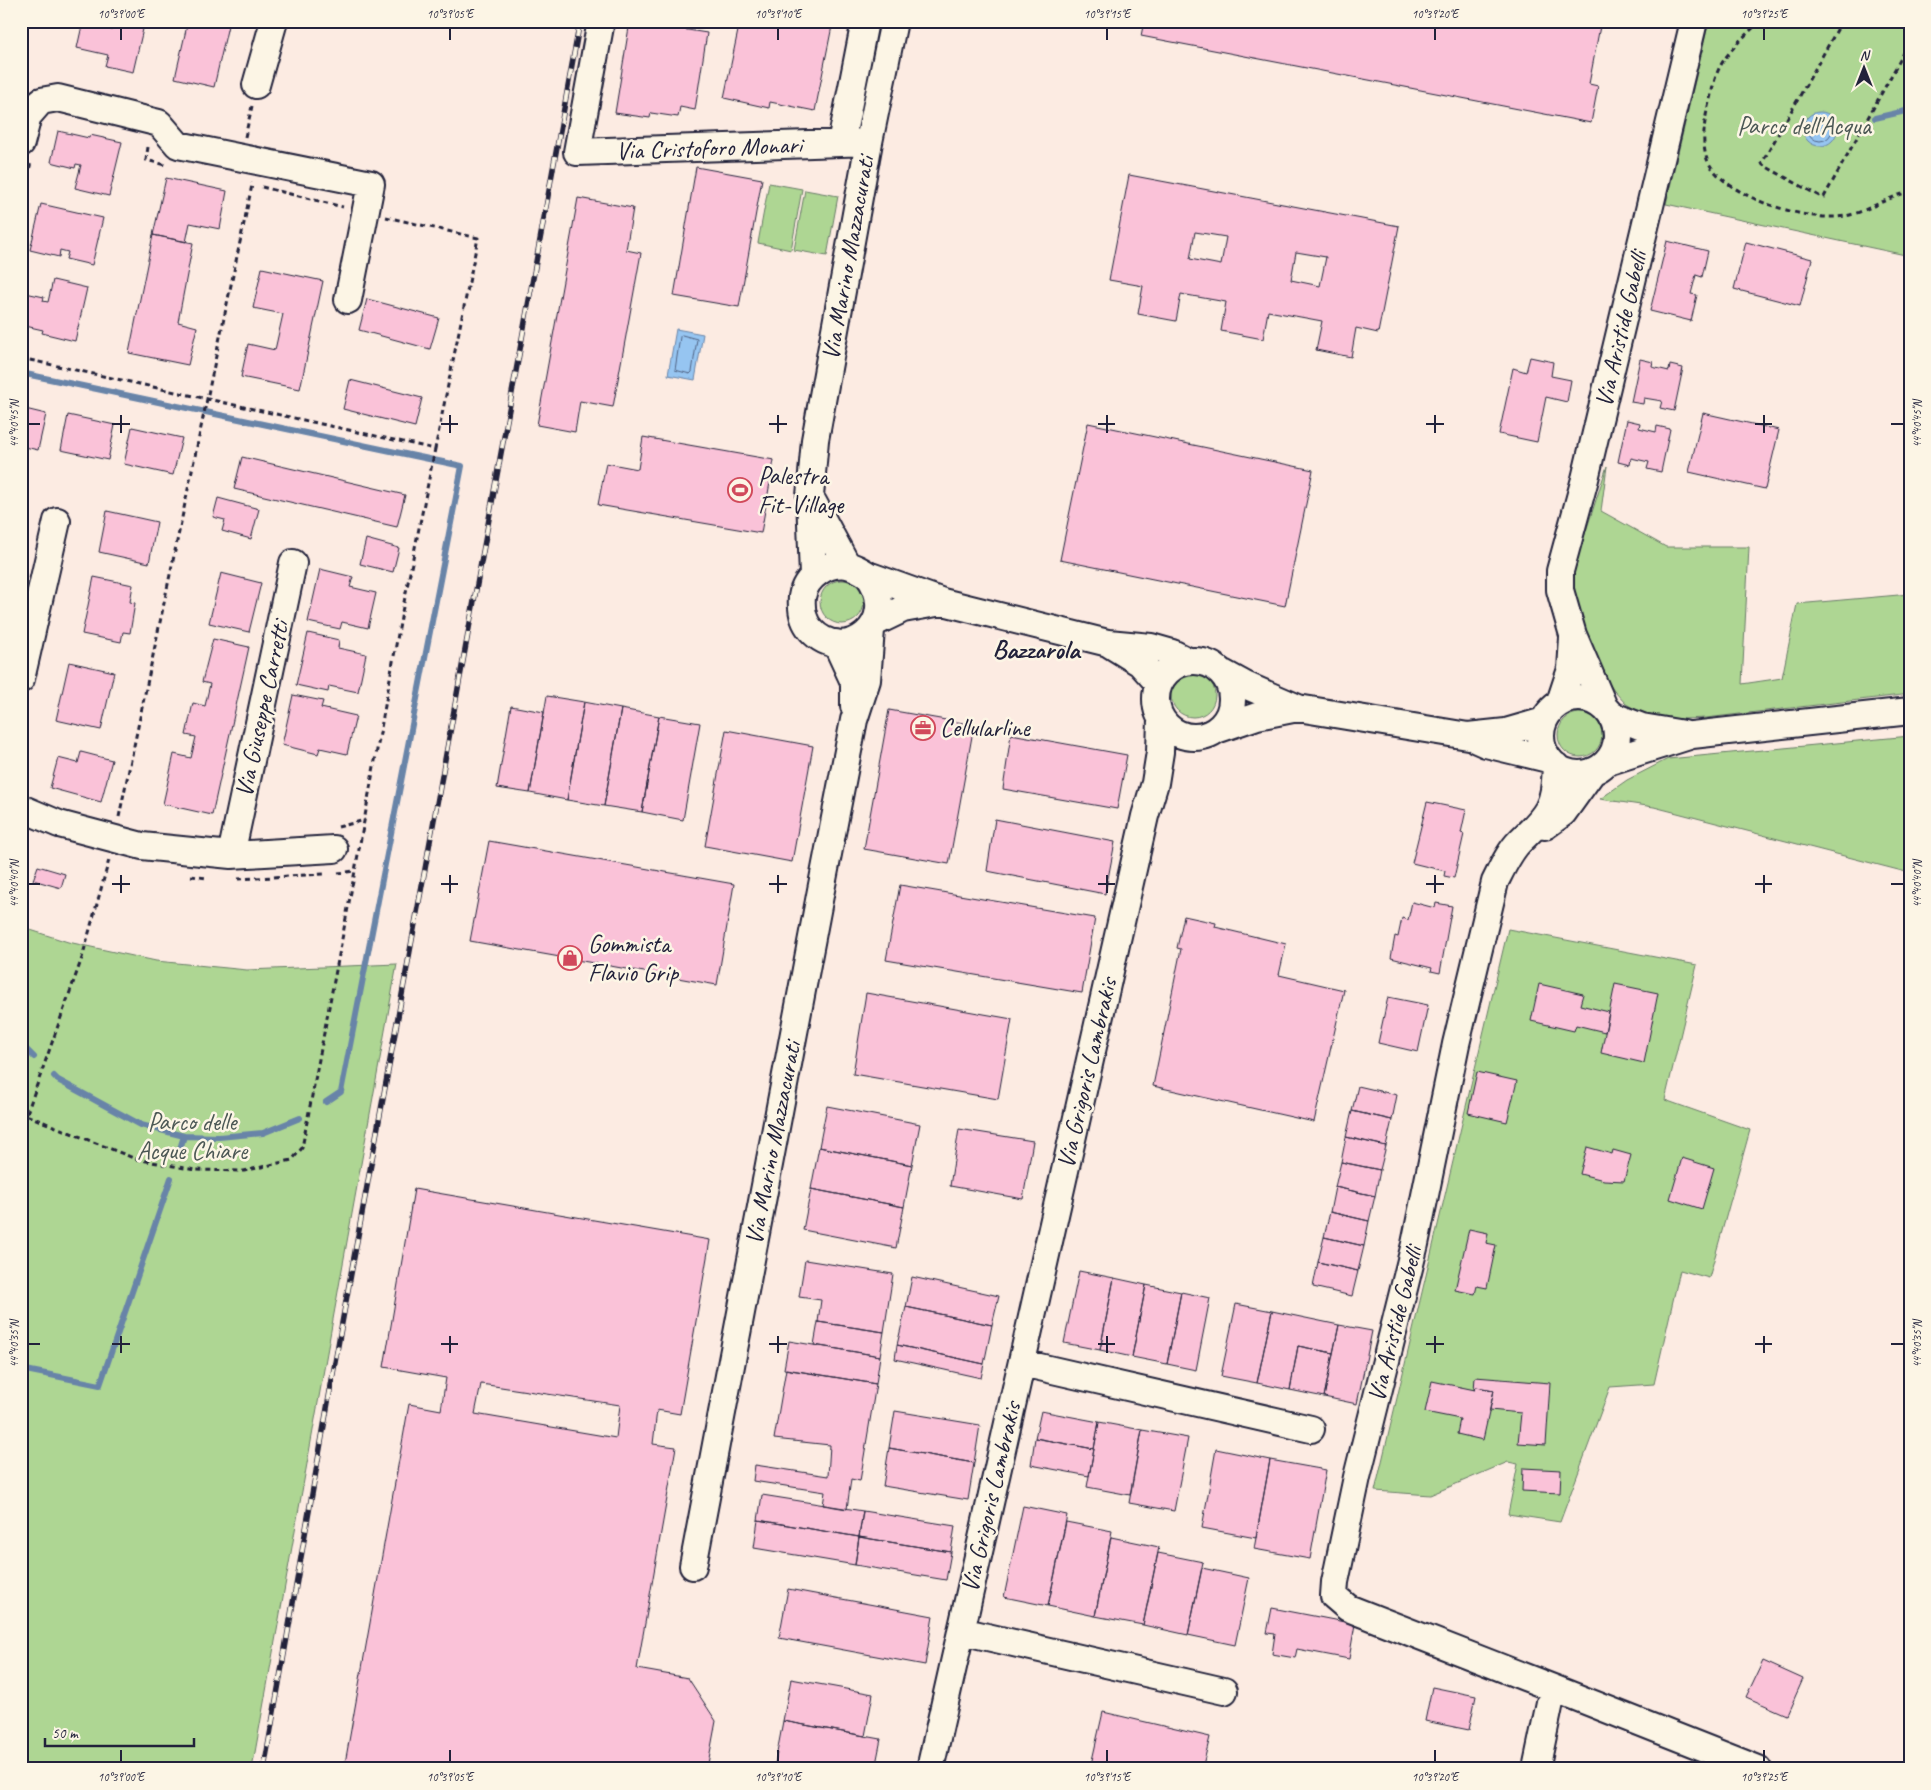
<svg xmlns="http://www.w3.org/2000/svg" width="1931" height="1790" viewBox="0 0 1931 1790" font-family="Caveat,sans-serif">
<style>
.green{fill:#aed693;stroke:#687c67}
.water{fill:#96c5f1;stroke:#6884a8}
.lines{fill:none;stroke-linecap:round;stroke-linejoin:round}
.shore{stroke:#506384;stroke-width:1}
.stream{stroke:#6884a8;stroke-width:6}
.building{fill:#fac2d8;stroke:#22223b;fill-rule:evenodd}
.minor-casing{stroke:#22223b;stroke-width:30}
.path{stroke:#22223b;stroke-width:3;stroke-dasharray:5 4;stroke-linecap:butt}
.minor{stroke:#fcf5e5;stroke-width:26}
.rail-casing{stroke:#22223b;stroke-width:5.5}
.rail{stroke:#fcf5e5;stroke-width:4;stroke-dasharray:11;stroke-linecap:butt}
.ticks{fill:none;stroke:#22223b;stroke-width:2}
.labels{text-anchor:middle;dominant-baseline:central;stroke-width:5;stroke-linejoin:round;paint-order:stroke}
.park-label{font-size:25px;fill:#4c5855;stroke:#fcf5e5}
.street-label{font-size:25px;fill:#22223b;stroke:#fcf5e5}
.poi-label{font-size:25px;fill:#22223b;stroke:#fcf5e5;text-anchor:start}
.neighbourhood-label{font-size:26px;font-weight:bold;fill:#22223b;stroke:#fcf5e5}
.neatline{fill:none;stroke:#22223b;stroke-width:2}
.ticks-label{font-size:12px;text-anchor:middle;fill:#22223b}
</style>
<rect width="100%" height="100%" fill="#fcebe2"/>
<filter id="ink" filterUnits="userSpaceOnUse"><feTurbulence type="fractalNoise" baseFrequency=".02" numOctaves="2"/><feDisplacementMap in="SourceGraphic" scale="10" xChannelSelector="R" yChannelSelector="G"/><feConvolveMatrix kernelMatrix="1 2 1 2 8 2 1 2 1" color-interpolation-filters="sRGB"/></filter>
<g filter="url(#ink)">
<path class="green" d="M1709,21h201v235l-244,-52z
M769,183l33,6 -11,61 -33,-7z
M805,190l33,6 -11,60 -33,-6z
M1607,466l-6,45 65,36h83l-7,137 40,-6 15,-74 113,-10v100l-204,24 -45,2 -19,-7 -16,-9 -12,-13 -14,-21 -17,-43 -9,-35v-24z
M820 602a22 22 0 1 1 44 0a22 22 0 1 1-44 0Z
M1171 695a22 22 0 1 1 44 0a22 22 0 1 1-44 0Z
M1558 735a22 22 0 1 1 44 0a22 22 0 1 1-44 0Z
M1910,736v137l-256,-66 -54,-8 27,-19 41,-21z
M21,927l47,15 88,19 91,9 150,-6 -145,805h-231z
M1508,929l189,36 -32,135 85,30 -41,148 -29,-8 -26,114 -44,3 -50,135 -52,-8 10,-50 -10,-2 -78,33 -55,-4z"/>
<path class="water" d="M1803 129a17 17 0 1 1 34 0a17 17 0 1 1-34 0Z
M676,329l27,5 -8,46 -27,-5z"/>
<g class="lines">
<path class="shore" d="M1808 129a12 12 0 1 1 24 0a12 12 0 1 1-24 0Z
M682,335l15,4 -5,33 -2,2 -15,-4 5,-33z"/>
<path class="stream" d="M1875,118l35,-8
M21,373l441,93 -121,626 -15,10
M21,1044l13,13
M54,1076l4,4 83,45 43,11
M178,1155l6,-19 35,1 44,-4 37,-15
M21,1369l79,16 71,-207"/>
</g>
<path class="building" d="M83,21h17l-1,6 13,3 2,-8 29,7 -10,43 -28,-6 3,-11 -31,-7z
M188,21h41l-15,66 -39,-9z
M630,21l77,12 -12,77 -15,-3 -2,10 -27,-4 -1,5 -35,-5z
M811,21l21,5 -17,85 -45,-9 -1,6 -45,-10 16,-77z
M1144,21h457l-12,63 9,2 -7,37 -450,-87z
M58,131l31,7 1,-3 32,7 -13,54 -34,-8 6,-23 -5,-1 -1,4 -24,-6z
M696,167l66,12 -23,128 -65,-11z
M1129,175l270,51 -21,107 -22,-5 -5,29 -35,-7 6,-29 -54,-10 -5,28 -42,-8 5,-29 -45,-8 -5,27 -38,-7 5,-28 -34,-6zM1195,232l31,5 -5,28 -31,-6zM1296,252l30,5 -6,29 -29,-6z
M166,178l61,13 -7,38 -30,-6 -4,19 -33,-7z
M578,198l55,10 -7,42 15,3 -28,154 -33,-6 -5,31 -38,-7z
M41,204l62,14 -11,47 -26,-6 2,-7 -8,-2 -1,7 -29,-7z
M153,235l40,8 -15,79 19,5 -9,38 -59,-12z
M1667,241l41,10 -6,26 -6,-2 -5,19 6,1 -6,26 -41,-10z
M1746,242l66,17 -12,47 -66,-17z
M262,268l61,13 -23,108 -59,-12 7,-33 27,6 8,-36 -30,-6z
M53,280l34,8 -12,53 -33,-8 1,-3 -22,-5v-33l23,5 -1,4 5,1z
M367,299l72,19 -9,31 -71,-19z
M1530,357l23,5 -2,14 20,4 -4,22 -21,-5 -9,45 -38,-8 14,-66 13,4z
M1640,359l13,3 -1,5 17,4 1,-6 13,3 -9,43 -14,-3 2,-7 -18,-3 -1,6 -12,-2z
M350,380l72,18 -7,29 -72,-18z
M21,408l25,6 -8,36 -17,-4z
M1703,413l76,17 -14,59 -76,-17z
M68,415l47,10 -7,35 -47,-10z
M1627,420l13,3 -1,5 17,4 1,-6 13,3 -9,43 -14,-3 2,-7 -18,-4 -1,7 -12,-3z
M1088,423l225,47 -28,136 -225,-46z
M132,427l50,11 -9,37 -49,-11z
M643,437l131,23 -13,73 -163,-28 8,-42 32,6z
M242,457l163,38 -8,32 -163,-38z
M218,498l41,11 -8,30 -29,-8 3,-11 -12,-3z
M107,511l50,11 -8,41 -50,-11z
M366,539l33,9 -6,24 -33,-8z
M320,569l33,8 -3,10 26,6 -8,35 -26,-6 -2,7 -32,-7z
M221,573l40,10 -12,49 -40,-9z
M94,577l39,8 -3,17 5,1 -5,30 -7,-1 -2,10 -39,-8z
M308,633l31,7 -1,8 28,6 -8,38 -29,-6 -1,6 -32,-7z
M213,639l36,8 -37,168 -49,-11 11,-50 17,4 5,-21 -10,-2 7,-32 12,3 5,-22 -8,-2z
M69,662l45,10 -13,58 -45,-10z
M293,695l30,6 -2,7 35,8 -9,38 -27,-6 -2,6 -36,-9z
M547,696l37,6 -17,98 -37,-7z
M584,702l37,7 -17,97 -37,-6z
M511,706l33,6 -14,81 -33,-5z
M621,709l38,7 -17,96 -38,-6z
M889,710l85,15 -25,139 -85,-15z
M659,716l41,7 -17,97 -41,-8z
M726,730l87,16 -21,116 -87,-16z
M1011,734l116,21 -10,54 -114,-20z
M81,752l31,8 -11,42 -51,-14 8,-30 20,5z
M1427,802l39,8 -5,23 3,1 -10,44 -10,-2 1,-5 -33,-8z
M995,819l120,23 -10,52 -118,-23z
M489,841l245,43 -17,101 -247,-44z
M38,866l27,8 -4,14 -28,-8z
M900,885l195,33 -13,75 -196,-33z
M1412,902l23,6 1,-5 16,3 -12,67 -9,-2 1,-3 -41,-10 4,-22 3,1 4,-19 6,2z
M1184,916l32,7 -1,4 71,17 -7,31 65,15 -30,132 -161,-36 28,-137 -4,-1z
M1539,984l44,10 -3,11 29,7 -4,20 -29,-7 -2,6 -43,-10z
M1615,984l43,9 -14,70 -43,-10z
M866,993l146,26 -14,80 -145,-25z
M1388,997l40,8 -10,47 -40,-9z
M1477,1072l40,9 -10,41 -39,-9z
M1358,1086l39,9 -5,25 -40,-9z
M827,1106l93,18 -8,41 -93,-18z
M1352,1111l40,9 -6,26 -40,-9z
M959,1129l74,12 -10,58 -73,-13z
M1346,1137l40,9 -6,24 -39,-8z
M819,1147l93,18 -8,42 -93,-18z
M1587,1147l25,7 1,-4 18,5 -7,26 -20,-1 -24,-6z
M1682,1158l32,10 -12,41 -32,-10z
M1341,1162l39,8 -5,26 -40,-9z
M1335,1187l40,9 -6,25 -39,-9z
M414,1189l296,51 -30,174 -23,-4 -4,34 23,3 -39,222 51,9 28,43 -9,48h-363l65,-365 32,6 5,-32 -62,-11zM481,1384l139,21 -4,33 -141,-24z
M811,1189l93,18 -8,41 -93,-18z
M1330,1212l39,9 -5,25 -40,-9z
M1469,1229l19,4 -2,10 10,2 -9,43 -10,-2 -2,8 -20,-4z
M1324,1237l40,9 -6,25 -40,-9z
M805,1260l88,14 -9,58 -66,-10 3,-22 -22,-3z
M1318,1262l40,9 -6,25 -39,-9z
M1079,1271l35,7 -14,72 -36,-7z
M912,1277l87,19 -7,29 -86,-18z
M1114,1278l32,7 -14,72 -32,-7z
M1146,1285l35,7 -14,72 -35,-7z
M1181,1292l29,6 -14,72 -29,-6z
M1236,1304l36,7 -15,72 -36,-7z
M906,1307l86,18 -8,39 -87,-19z
M1272,1311l67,14 -6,28 -35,-7 -8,44 -33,-7z
M818,1322l66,10 -4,24 -66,-11z
M1339,1325l33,6 -15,73 -33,-7z
M789,1341l91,15 -4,28 -92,-15z
M897,1345l87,19 -3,14 -86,-19z
M1298,1346l35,7 -9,44 -34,-7z
M786,1369l90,15 -16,97 -9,-2 -4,30 -24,-4 2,-13 -72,-11 2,-16 73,11 2,-31 -56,-6z
M1475,1377l75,6 -4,62 -28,-2 3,-30 -31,-3 4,-20 -18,-3 -2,3z
M1432,1381l43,9 1,-3 18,3 -11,50 -26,-6 3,-15 -35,-7z
M895,1411l85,14 -6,38 -85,-15z
M1041,1411l58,11 -5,27 -59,-11z
M1099,1422l43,8 -12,65 -43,-8z
M1142,1430l46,8 -14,73 -45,-8z
M1035,1438l59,11 -5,27 -58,-11z
M889,1448l85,15 -6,37 -85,-14z
M1216,1449l54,11 -14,78 -54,-10z
M1270,1460l56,10 -16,89 -56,-10z
M1523,1468l38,2 -1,23 -38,-2z
M762,1495l101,16 -4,26 -101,-17z
M1023,1506l44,9 -19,91 -44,-9z
M863,1511l92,15 -4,26 -92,-15z
M758,1520l101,17 -4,28 -101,-17z
M1066,1522l46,9 -17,85 -47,-10z
M859,1537l92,15 -5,28 -91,-15z
M1111,1537l48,10 -16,78 -48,-9z
M1158,1553l45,9 -15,73 -45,-10z
M1202,1568l47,10 -14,67 -47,-10z
M788,1589l145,27 -8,49 -146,-27z
M1272,1608l83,16 -6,35 -52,-10 -2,9 -23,-4 3,-20 -8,-1z
M1763,1661l40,18 -16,36 -41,-18z
M791,1679l82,15 -8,42 -82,-15z
M1432,1687l44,9 -7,34 -44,-9z
M1103,1712l107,25 -8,32h-112z
M783,1721l98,18 -6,30h-101z"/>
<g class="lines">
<defs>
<path id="minor" d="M601,21l-24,131 292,-10
M256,85l18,-64
M21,143l7,-27 13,-15 17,-3 101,25 19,22 193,39 -23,116
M841,143l24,-122
M813,502l34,63
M868,575c36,48 -24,92 -57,55 -8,-9 -10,-21 -9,-33 3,-20 25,-35 45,-32 8,2 15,6 21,10l75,27 165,41 43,4 21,6 16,8
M813,576l-3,-80 5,-56 54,-298 25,-121
M876,622l27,-13 39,-7
M836,643l18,39v24
M1111,645l29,18 19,21
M1156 699a38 38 0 1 1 76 0a38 38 0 1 1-76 0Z
M1223,673l22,12 53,23 170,28 38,-4 38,-11
M21,679l36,-158
M1541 736a38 38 0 1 1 76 0a38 38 0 1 1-76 0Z
M1560,702l11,-33 2,-31
M1604,707l-31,-72 -13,-45v-19l25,-92 109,-458
M1611,715l31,12 42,7
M1219,729l38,-13 41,-8
M1477,740l9,4 62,15
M1607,762l85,-27 218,-24
M21,808l38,16 83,22 89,9 103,-6
M1545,826l18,-13 30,-42
M231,855l62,-292
M1022,1363l289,66
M693,1566l128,-676 33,-170 13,-40 4,-50
M961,1631l263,60
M1553,1688l205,81
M930,1769l215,-953 10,-33 5,-31 1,-33
M1536,1769l17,-81 -205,-80 -14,-12 1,-14 22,-105 58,-233 41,-200 39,-162c7,-14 14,-30 25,-41 10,-10 21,-19 28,-32 7,-13 7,-28 8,-43"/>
</defs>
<use href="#minor" class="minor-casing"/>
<path class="path" d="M1760,21c-13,13 -26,24 -36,39 -8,11 -11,26 -14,39 -5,17 -8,36 -5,53 4,26 41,44 62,52 21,7 45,14 67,13 28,0 50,-20 76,-25
M1842,21l-80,142 1,2 58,32h3l86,-155
M245,137l7,-31
M148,147l-2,13 20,5
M262,187l81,20
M21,204l10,-42
M386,217l92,21 -43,211
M21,358l414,91 -33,163 -47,259 -53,277 -10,12 -48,11 -49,-1 -59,-11 -110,-44
M119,817l133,-632 -1,-2
M338,827l27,-7
M338,873l17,-2
M191,876l16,2
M238,879l86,-5
M21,1110l6,3
M21,1130l61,-172 27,-98"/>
<use href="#minor" class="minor"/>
<defs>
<path id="rail" d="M264,1769l76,-435 240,-1313"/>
</defs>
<use href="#rail" class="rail-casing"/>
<use href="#rail" class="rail"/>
</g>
</g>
<path class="ticks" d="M121,28v12M450,28v12M778,28v12M1107,28v12M1435,28v12M1764,28v12M121,415v18M450,415v18M778,415v18M1107,415v18M1435,415v18M1764,415v18M28,424h12M112,424h18M441,424h17M769,424h18M1098,424h17M1426,424h18M1755,424h17M1891,424h13M121,875v18M450,875v18M778,875v18M1107,875v18M1435,875v18M1764,875v18M28,884h12M112,884h18M441,884h17M769,884h18M1098,884h17M1426,884h18M1755,884h17M1891,884h13M121,1336v17M450,1336v17M778,1336v17M1107,1336v17M1435,1336v17M1764,1336v17M28,1344h12M112,1344h18M441,1344h17M769,1344h18M1098,1344h17M1426,1344h18M1755,1344h17M1891,1344h13M121,1750v12M450,1750v12M778,1750v12M1107,1750v12M1435,1750v12M1764,1750v12"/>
<defs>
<symbol id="stadium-ring" viewBox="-11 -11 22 22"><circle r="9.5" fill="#fcf5e5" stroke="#d1495b" stroke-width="1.5"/><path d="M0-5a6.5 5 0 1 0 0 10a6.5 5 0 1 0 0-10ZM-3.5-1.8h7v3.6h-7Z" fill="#d1495b"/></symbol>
<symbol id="office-ring" viewBox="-11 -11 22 22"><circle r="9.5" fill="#fcf5e5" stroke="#d1495b" stroke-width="1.5"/><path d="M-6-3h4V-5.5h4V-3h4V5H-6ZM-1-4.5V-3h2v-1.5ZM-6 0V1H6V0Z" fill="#d1495b"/></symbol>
<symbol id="shop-ring" viewBox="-11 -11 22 22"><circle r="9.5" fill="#fcf5e5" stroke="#d1495b" stroke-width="1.5"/><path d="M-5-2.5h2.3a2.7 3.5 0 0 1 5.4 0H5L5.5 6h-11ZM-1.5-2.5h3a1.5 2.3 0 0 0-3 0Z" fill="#d1495b"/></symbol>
</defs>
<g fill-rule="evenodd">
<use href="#stadium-ring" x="726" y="476" width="28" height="28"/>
<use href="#office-ring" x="909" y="714" width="28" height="28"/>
<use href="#shop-ring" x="556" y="944" width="28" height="28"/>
</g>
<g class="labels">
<g class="park-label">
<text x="1804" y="126">Parco dell'Acqua</text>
<text x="192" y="1122">Parco delle<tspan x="192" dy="29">Acque Chiare</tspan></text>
</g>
<g class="street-label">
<text transform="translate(709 148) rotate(-2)">Via Cristoforo Monari</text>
<text transform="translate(848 258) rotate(-80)">Via Marino Mazzacurati</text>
<text transform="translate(1621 329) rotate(-77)">Via Aristide Gabelli</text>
<text transform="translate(262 709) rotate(-78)">Via Giuseppe Carretti</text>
<text transform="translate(1087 1073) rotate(-77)">Via Grigoris Lambrakis</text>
<text transform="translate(773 1143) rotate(-79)">Via Marino Mazzacurati</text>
<text transform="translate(1395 1324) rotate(-76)">Via Aristide Gabelli</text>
<text transform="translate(991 1497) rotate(-77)">Via Grigoris Lambrakis</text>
</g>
<g class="poi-label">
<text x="758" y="476">Palestra<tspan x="758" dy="29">Fit-Village</tspan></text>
<text x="940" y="728">Cellularline</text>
<text x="588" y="944">Gommista<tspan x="588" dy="29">Flavio Grip</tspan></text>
</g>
<g class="neighbourhood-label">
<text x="1036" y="649">Bazzarola</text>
</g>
</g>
<rect width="1931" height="1790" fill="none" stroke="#fcf5e5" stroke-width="55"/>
<g transform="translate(1864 68)" stroke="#fcf5e5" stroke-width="4" paint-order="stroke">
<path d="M0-4L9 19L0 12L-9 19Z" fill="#22223b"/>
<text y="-8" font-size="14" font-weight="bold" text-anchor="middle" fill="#22223b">N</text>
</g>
<path d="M45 1738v8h149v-8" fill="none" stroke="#22223b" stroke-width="2.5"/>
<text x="52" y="1738" font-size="15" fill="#22223b" stroke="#fcf5e5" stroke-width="4" paint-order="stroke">50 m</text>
<rect x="28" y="28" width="1876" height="1734" class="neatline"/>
<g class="ticks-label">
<text x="121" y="18">10°39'00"E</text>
<text x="450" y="18">10°39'05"E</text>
<text x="778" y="18">10°39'10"E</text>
<text x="1107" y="18">10°39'15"E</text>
<text x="1435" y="18">10°39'20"E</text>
<text x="1764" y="18">10°39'25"E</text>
<text transform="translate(14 424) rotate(-90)" y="4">44°40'45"N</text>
<text transform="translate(1917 424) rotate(-90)" y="4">44°40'45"N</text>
<text transform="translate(14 884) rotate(-90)" y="4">44°40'40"N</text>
<text transform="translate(1917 884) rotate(-90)" y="4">44°40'40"N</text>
<text transform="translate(14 1344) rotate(-90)" y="4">44°40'35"N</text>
<text transform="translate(1917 1344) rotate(-90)" y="4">44°40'35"N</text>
<text x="121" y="1781">10°39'00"E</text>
<text x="450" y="1781">10°39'05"E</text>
<text x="778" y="1781">10°39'10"E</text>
<text x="1107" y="1781">10°39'15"E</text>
<text x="1435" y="1781">10°39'20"E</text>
<text x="1764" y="1781">10°39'25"E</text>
</g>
</svg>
